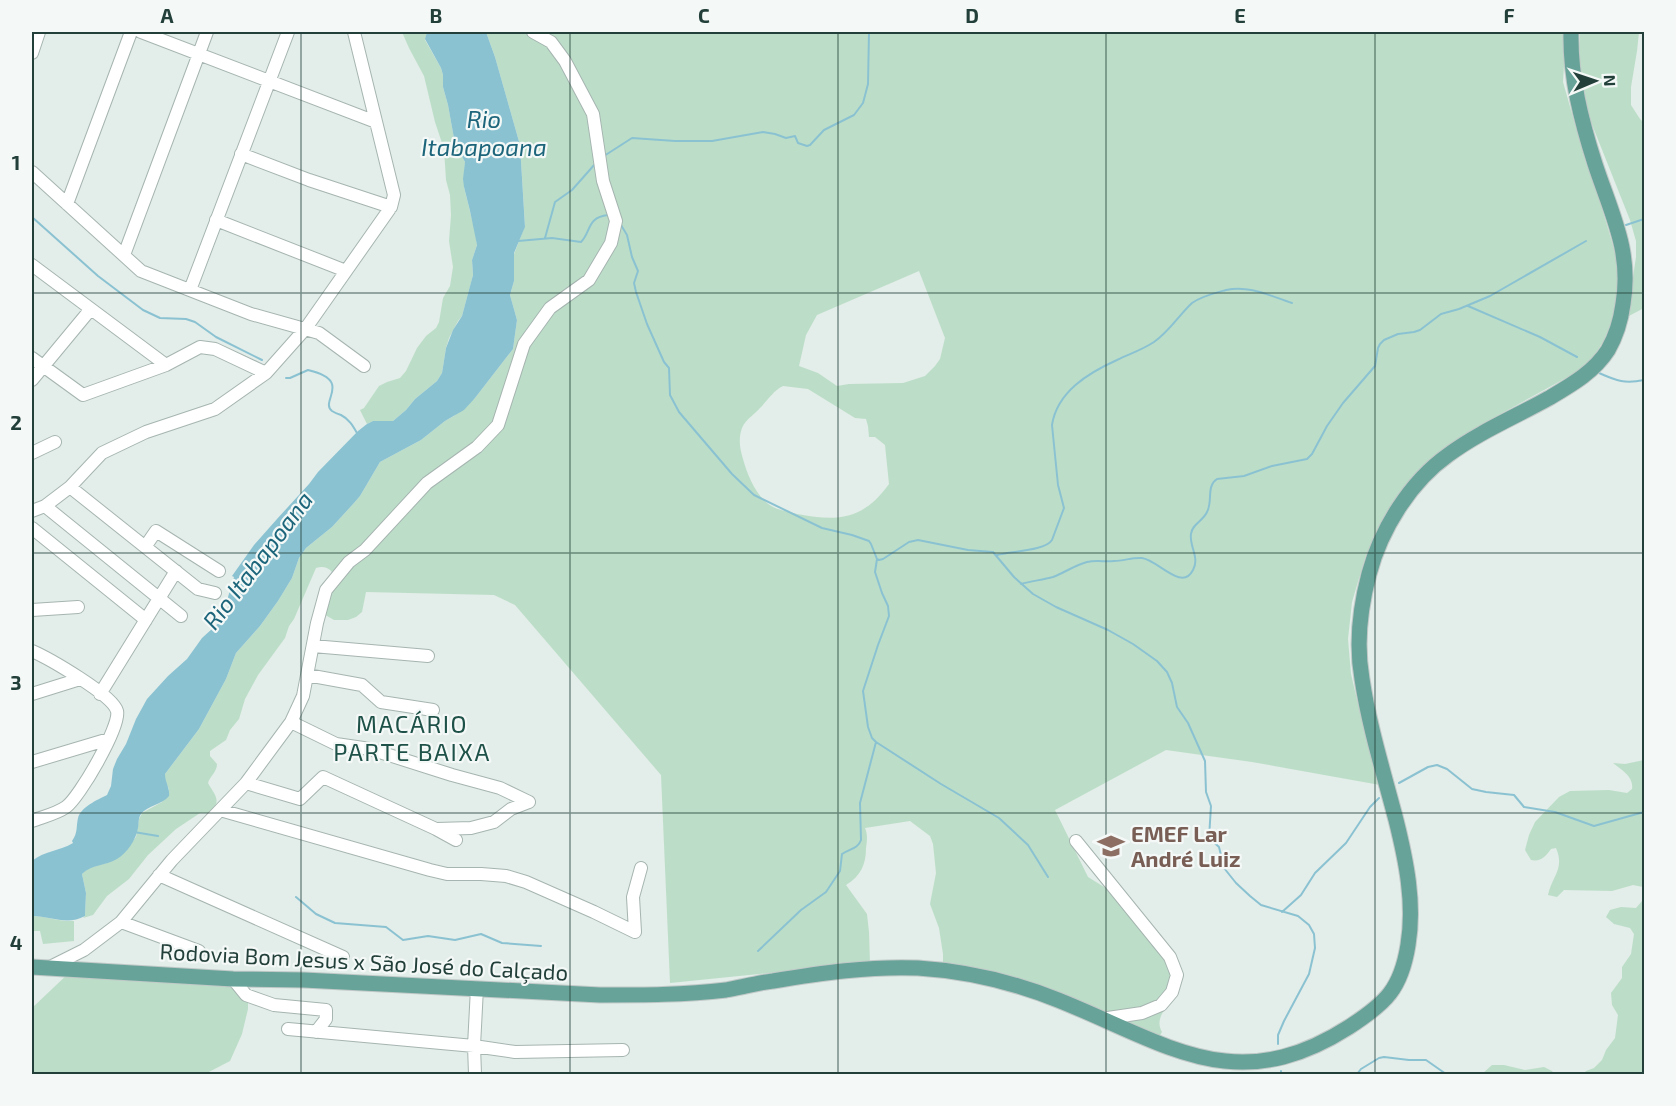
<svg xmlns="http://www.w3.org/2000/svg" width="1676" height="1106" viewBox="0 0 1676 1106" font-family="'Exo 2',sans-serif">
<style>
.green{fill:#bcdec8;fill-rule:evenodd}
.water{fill:#8bc2d2}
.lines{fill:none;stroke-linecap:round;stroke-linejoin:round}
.stream{stroke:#8bc2d2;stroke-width:2}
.minor-casing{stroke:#a6b5b1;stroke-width:14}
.major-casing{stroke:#c1c9c8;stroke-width:17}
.minor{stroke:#fff;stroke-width:12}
.major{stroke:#67a398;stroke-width:15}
.grid{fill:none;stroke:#233f39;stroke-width:1.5;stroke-opacity:0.55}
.labels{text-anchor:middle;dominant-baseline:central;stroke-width:4.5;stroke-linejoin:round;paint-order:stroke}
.education-label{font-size:22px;font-weight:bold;fill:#785e54;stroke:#f4f9f7;text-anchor:start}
.street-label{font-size:22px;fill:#233f39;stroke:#f4f9f7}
.water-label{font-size:24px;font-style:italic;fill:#1c657b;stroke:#f4f9f7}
.neighbourhood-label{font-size:24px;letter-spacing:1.5px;fill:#1e5148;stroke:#f4f9f7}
.neatline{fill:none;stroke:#233f39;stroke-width:2}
.grid-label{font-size:20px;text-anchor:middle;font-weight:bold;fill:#233f39}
</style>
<rect width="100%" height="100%" fill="#e3ede9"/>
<path class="green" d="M402,32h25l-2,8 16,28 2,7v12l5,18 7,39 10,18 -1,25 12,49 1,9 -5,15 1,15 -11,41 -4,5 -9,17 -3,10 -4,25 -5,8 -22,18 -9,11 -13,11h-20l-6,3 -7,-14 4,-2 15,-22 8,-4 13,-4 6,-7 11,-23 9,-12 10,-8 3,-6 4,-24 7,-12 3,-19 -4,-26 2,-26 -1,-20 -4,-15 -2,-31 -9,-27 -11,-46 -15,-28z
M486,32h1080l-3,50 23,81 15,42 19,64 -4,43 -12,28 -11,18 -18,15 -107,59 -32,24 -60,81 -10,18 -14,47 -4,37 3,35 15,64 14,47 -128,-23 -86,-12 -111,60 33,67 29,18 54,65v27l-6,3 -3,7 4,11c-6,7 -9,16 -4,24l-3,5 -216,-73v-10l-4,-26 -9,-24 6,-31 -3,-29 -3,-8 -20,-15 -45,7c3,7 2,13 1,20 0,16 -5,28 -20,37l21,29 2,18 1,31 -200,20 -9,-208 -146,-170 -21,-10 -128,-3 -4,20 -6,5 -8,3h-14l-14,-8 16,-34c-5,-9 -10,-13 -20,-10l-22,51 -5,7 -4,12 -27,37 -13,24 -6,20 -9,11 -4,10 -16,11v5l7,8c0,8 -7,12 -9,19 8,14 14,18 1,30h-9l-24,16 -28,26 -19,24 -22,17 -14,19 -10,3 2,-2 1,-23 -4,-19 5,-5 11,-4 9,-2 14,-8 15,-18 3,-18 3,-6 20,-11 7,-13 -4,-7v-8l34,-45 27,-50 10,-26 24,-27 18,-25 14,-23 7,-20 7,-10 26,-21 22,-24 6,-7 20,-34 41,-22 24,-19 9,-5 21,-18 38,-49 4,-29 -7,-25 4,-14v-27l11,-28 -5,-81 -25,-88zM919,271l26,67 -5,21 -5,7 -10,10 -22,7 -54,1 -12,2 -19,-13 -19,-7 7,-31 11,-20zM783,386l25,3 47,29 11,1 2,7 1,11h6l10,8 4,39c-26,36 -51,38 -92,30 -11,-3 -22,-4 -30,-11 -12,-10 -20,-29 -24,-44 -3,-10 -5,-20 -1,-31 4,-9 12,-13 18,-20 8,-8 13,-17 23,-22z
M1580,32h59l-2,19 -6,36v18l9,14 4,4v185l-17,9 9,-60v-16l-6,-21 -39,-98 -13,-46z
M1644,760v129l-1,-2 -10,-2 -21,6 -48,-1 -7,7 -9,-2c4,-19 17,-26 8,-47l-5,1c-5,7 -10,13 -20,11l-6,-10 4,-15 6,-13 24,-25 11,-6 39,-1 18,3 5,-4c2,-12 -10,-19 -19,-26l12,1z
M1644,894v73l-2,10 2,7v90h-61l3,-3 8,-3 8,-8 4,-10 9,-12 3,-23 -6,-10 -1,-12 11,-15v-11l9,-13 3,-20 -4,-6 -16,-4 -8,-7 4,-7 11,-3 15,1 6,-7z
M32,916c14,0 27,6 42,5v20l-31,3 -3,-13h-8z
M70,972l115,5 63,12v20l-6,25 -12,27 -25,13h-167l-2,-2 -4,1v-65z
M1492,1065h12l21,5 19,-3 8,4 2,3h-72z"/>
<path class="water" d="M427,32h59l9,25 25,88 5,82 -11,26v28l-4,14 7,25 -4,29 -38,49 -11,12 -19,11 -24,19 -41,22 -20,34 -6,7 -22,24 -26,21 -7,10 -7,20 -14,23 -18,25 -24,27 -10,26 -27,50 -34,45c0,8 5,14 4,22 -7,9 -21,9 -28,18 -3,4 -2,9 -3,14 -2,12 -11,25 -21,31 -12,7 -25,5 -35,15l4,19 -1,23c-18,10 -34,0 -53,0v-55c12,-10 28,-10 41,-18l-1,-2c6,-8 4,-14 6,-23 3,-11 19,-18 29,-23l4,-9 2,-17 4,-10 9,-15 10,-25 11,-20 21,-23 19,-17 15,-21 21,-19 5,-12v-10l6,-20 -2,-1 22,-31 23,-26 32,-35 9,-12 40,-41 9,-7 6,-3h20l13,-11 9,-11 22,-18 5,-8 4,-25 7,-18 9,-14 8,-30 3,-11 -1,-15 5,-15 -7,-34 -6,-24 -1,-8 2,-17 -10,-18 -7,-39 -5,-18v-12l-2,-7 -16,-29z"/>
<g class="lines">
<path class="stream" d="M604,156l28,-18 43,3h37l51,-9 12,2 11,4 9,-2 3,7 9,3 3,-1 14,-15 30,-15 9,-12 5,-19 1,-52
M32,217l66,59 45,34 17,8 26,1 9,3 21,15 46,23
M621,225l6,10 5,22 6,14 -4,12 2,9 11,32 17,38 5,6 1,27 9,17 53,62 22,21 68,33 30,7 17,6 2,3 6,15 -2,13 7,21 6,13 1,10 -11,29 -15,46 5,36 4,11 4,4 65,42 58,34 29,27 20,32
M1626,225l18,-6
M545,238l10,-36 17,-12 23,-26
M518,241l34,-3 29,4c10,-10 6,-25 27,-27
M1468,306l72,31 37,20
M1599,373c18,8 26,11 45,7
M286,378h4l18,-8c46,11 11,31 24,41 3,2 6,3 9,4 8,4 12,11 16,18
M997,555c14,-4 48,-4 55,-15l12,-32 -6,-23 -6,-60c5,-33 36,-52 65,-65 12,-6 25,-10 37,-18 15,-10 25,-27 38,-39 10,-7 23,-10 34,-13 24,-5 44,6 66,13
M877,559l2,1 4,-1 26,-17 9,-2 50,10 25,2 21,25 19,17 23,13 52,23 25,14 24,17 10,11 5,11 5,24 11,16 17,38 1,31 5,14 -2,32 10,9 5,21 12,15 14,13 11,9 37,11 11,9 5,9 1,14 -6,26 -25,47 -6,14v9
M1021,584c10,-3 21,-4 32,-7 11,-4 22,-12 34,-15 9,-2 18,0 27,-1 10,0 19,-4 28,-3 16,2 40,34 51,12 7,-12 -4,-24 -2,-36 1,-10 12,-13 16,-22 6,-11 -1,-26 10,-33l27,-3 28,-10 35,-7 5,-5 15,-28 16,-23 32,-37 3,-18 2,-4 4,-4 14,-6 16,-2 6,-2 21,-16 18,-5 31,-13 96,-55
M1399,783l29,-16 9,-2 10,4 25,20 14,3 28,3 10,12 31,5 39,14 50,-14
M134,832l24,4
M296,897l20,17 19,9 51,4 17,13 25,-4 27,4 26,-6 21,9 39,3
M1282,912l19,-17 14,-22 31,-30 24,-36 9,-9
M758,951l43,-41 25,-18 14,-21 2,-17c7,-5 16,-5 19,-14l-1,-37 16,-61
M1281,1071v3
M1357,1074l4,-5 18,-11 5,-1 25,3h17l20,14"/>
<defs>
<path id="minor" d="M141,32l235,90
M32,53l7,-21
M241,154l68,26 82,27
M32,172l109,99 110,43 68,19 45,33
M67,204l64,-172
M216,220l130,51
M124,255l83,-223
M32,265l134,100
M190,290l98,-258
M32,358l51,37 83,-30 34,-18 15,2 51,24
M32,380l58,-70
M32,453l23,-11
M70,487l128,102 17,4
M45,506l136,110
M32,511l13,-5 25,-19 32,-34 44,-21 69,-23 51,-36 40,-45 85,-121 3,-12 -40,-163
M32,528l114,92
M145,547l11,-16 63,40
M32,610l46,-3
M313,646l115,10
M32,651c16,7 81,44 85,60 4,15 -38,87 -51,96 -10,7 -24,10 -34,14
M307,675l55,10 19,17 52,8
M32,694l48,-15
M100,694l76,-123
M291,722l45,22 34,5 82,26 48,13 29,14
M32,762l77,-23
M246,783l54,16 23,-22 113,52 20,11
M220,810l210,60 17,4h34l25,2 20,6 68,30 41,20 -2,-35 8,-29
M437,829l34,-1 23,-6 17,-13 18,-7
M1076,841l94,116 7,18 -5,17 -11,13 -19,8 -41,6
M159,875l184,82
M121,922l78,29
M48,968l36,-18 37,-28 51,-62 74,-77 45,-61 12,-26 14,-73 9,-33 23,-28 16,-12 62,-67 50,-36 21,-22 26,-81 26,-36 39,-28 22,-37 5,-22 -13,-40 -10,-67 -28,-53 -14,-19 -18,-10
M233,979l13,16 28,10 52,5v9l-10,13
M288,1029l186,17 41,6 108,-2
M475,1074l-1,-28 3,-58"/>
<path id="major" d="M32,967l201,12 71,1 296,15c42,0 84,0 126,-5 16,-3 31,-7 47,-9 48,-8 97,-15 145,-13 48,3 95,14 140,32 108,43 177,100 291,27 37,-24 52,-38 59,-82 7,-42 -2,-85 -12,-125 -12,-46 -27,-94 -34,-141 -6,-34 -2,-71 7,-105 12,-45 41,-92 79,-119 31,-23 67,-38 101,-57 22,-13 45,-26 59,-48 8,-14 13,-31 15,-46 9,-53 -12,-91 -28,-140 -14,-44 -25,-87 -24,-132"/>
</defs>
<use href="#minor" class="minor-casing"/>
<use href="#major" class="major-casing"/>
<use href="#minor" class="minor"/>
<use href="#major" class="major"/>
</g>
<path class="grid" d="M301,32v1042M570,32v1042M838,32v1042M1106,32v1042M1375,32v1042M32,293h1612M32,553h1612M32,813h1612"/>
<defs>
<symbol id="school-bare" viewBox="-9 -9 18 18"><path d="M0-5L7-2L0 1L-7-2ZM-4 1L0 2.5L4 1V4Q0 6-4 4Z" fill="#8d6e63" stroke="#f4f9f7" stroke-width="2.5" paint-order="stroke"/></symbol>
</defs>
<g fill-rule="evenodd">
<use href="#school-bare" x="1092" y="827" width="38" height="38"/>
</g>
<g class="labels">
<g class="education-label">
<text x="1131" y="833">EMEF Lar<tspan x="1131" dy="25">André Luiz</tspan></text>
</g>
<g class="street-label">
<text transform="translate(364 961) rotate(3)">Rodovia Bom Jesus x São José do Calçado</text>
</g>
<g class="water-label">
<text x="484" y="118">Rio<tspan x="484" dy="28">Itabapoana</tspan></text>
<text transform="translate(257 560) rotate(-53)">Rio Itabapoana</text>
</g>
<g class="neighbourhood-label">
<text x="412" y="723">MACÁRIO<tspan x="412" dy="28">PARTE BAIXA</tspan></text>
</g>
</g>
<rect width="1676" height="1106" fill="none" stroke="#f4f9f7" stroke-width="66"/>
<g transform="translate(1595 81) rotate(88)" stroke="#f4f9f7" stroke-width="4.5" paint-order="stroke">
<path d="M0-4.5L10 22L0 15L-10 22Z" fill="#233f39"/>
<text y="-9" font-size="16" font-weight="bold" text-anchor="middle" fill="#233f39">N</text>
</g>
<rect x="33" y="33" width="1610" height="1040" class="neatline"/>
<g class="grid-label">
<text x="167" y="23">A</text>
<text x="436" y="23">B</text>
<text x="704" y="23">C</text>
<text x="972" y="23">D</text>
<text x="1240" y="23">E</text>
<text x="1509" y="23">F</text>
<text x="16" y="170">1</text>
<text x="16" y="430">2</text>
<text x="16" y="690">3</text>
<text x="16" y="950">4</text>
</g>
</svg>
